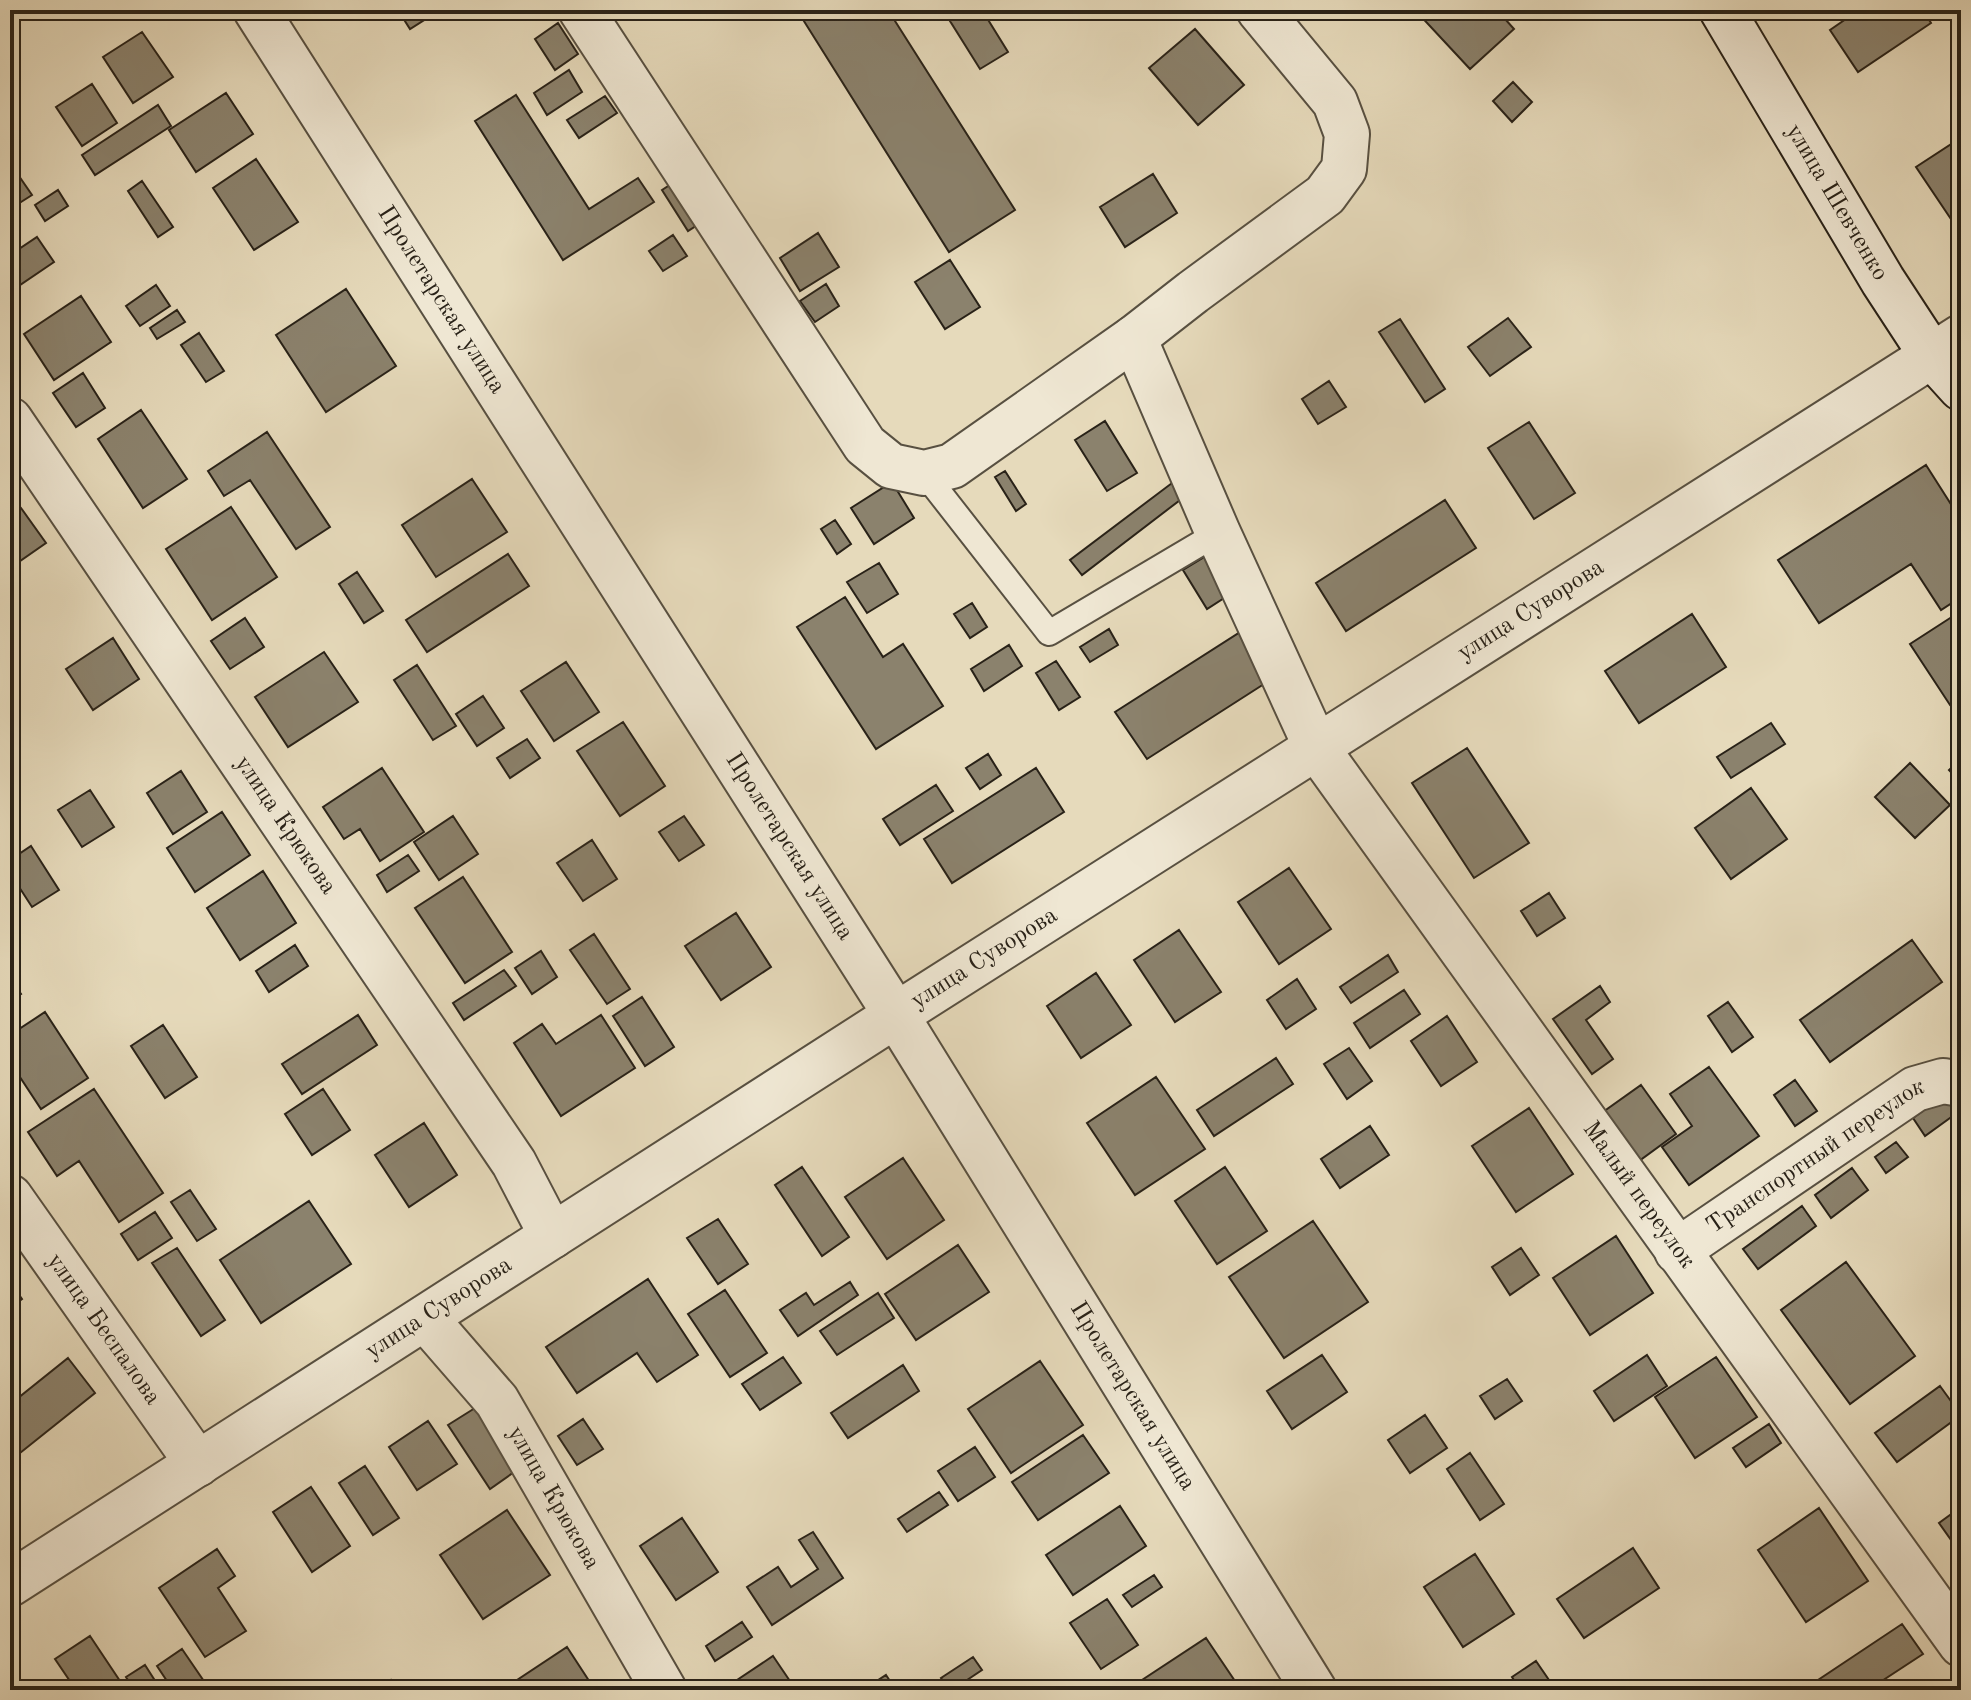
<svg xmlns="http://www.w3.org/2000/svg" width="1971" height="1700" viewBox="0 0 1971 1700" font-family="'Old Standard TT',serif">
<style>
.building{fill:#8b826d;stroke:#292218;stroke-width:2}
.lines{fill:none;stroke-linecap:round;stroke-linejoin:round}
.lane-casing{stroke:#585041;stroke-width:28}
.street-casing{stroke:#585041;stroke-width:48}
.secondary-casing{stroke:#292218;stroke-width:48}
.lane{stroke:#efe7d3;stroke-width:24}
.street{stroke:#efe7d3;stroke-width:44}
.secondary{stroke:#efe7d3;stroke-width:44}
.labels{text-anchor:middle;dominant-baseline:central;stroke-width:6;stroke-linejoin:round;paint-order:stroke}
.street-label{font-size:24px;fill:#292218;stroke:#efe7d3}
</style>
<rect width="100%" height="100%" fill="#e6dabb"/>
<filter id="stains"><feTurbulence type="fractalNoise" baseFrequency=".0025" numOctaves="4"/><feColorMatrix values="0 0 0 0 .2 0 0 0 0 .09 0 0 0 0 .02 0 0 0 .5 -.17"/></filter>
<radialGradient id="worn" r=".72"><stop offset=".6" stop-color="#630" stop-opacity="0"/><stop offset="1" stop-color="#630" stop-opacity=".3"/></radialGradient>
<path class="building" d="M398,10h42l-30,19z
M797,10h91l127,200 -66,42z
M968,10h14l26,42 -28,17 -30,-48z
M1415,10h82l17,19 -44,40z
M1859,10h64l8,13 -73,49 -28,-42z
M558,23l20,31 -23,16 -20,-31z
M1195,29l49,56 -46,40 -49,-57z
M142,32l31,45 -40,26 -30,-46z
M569,70l13,22 -35,23 -13,-22z
M1513,82l19,20 -20,20 -19,-21z
M92,84l25,39 -35,23 -26,-39z
M226,93l27,41 -57,38 -27,-42z
M516,95l73,114 49,-31 16,24 -91,58 -88,-139z
M605,96l12,17 -38,25 -12,-18z
M158,105l13,21 -76,49 -13,-20z
M1959,139l2,4v91l-45,-67z
M256,159l42,63 -44,28 -41,-62z
M10,163l22,32 -22,14z
M1153,174l24,39 -52,34 -25,-40z
M142,181l31,46 -15,10 -30,-46z
M676,181l26,41 -14,9 -26,-41z
M58,190l10,16 -23,15 -10,-16z
M818,233l21,34 -39,24 -20,-33z
M673,235l14,21 -24,15 -14,-20z
M37,237l17,25 -34,23 -10,-15v-15z
M950,260l30,47 -35,22 -30,-47z
M826,284l13,22 -24,16 -15,-21z
M156,285l14,21 -30,20 -14,-20z
M346,289l50,77 -70,46 -50,-77z
M81,296l30,46 -57,38 -30,-46z
M177,310l8,12 -28,17 -7,-11z
M1508,318l23,29 -41,29 -22,-29z
M1400,319l45,70 -20,13 -46,-70z
M199,333l25,38 -18,11 -25,-37z
M83,373l22,35 -29,19 -23,-34z
M1329,381l17,26 -28,17 -16,-25z
M141,410l46,69 -44,29 -45,-69z
M1105,421l32,52 -30,18 -32,-51z
M1529,422l46,71 -41,26 -46,-71z
M267,432l63,95 -34,22 -46,-69 -26,16 -16,-25z
M1926,465l35,55v77l-20,13 -30,-46 -92,59 -41,-63z
M1005,471l21,33 -10,7 -21,-34z
M472,479l35,53 -71,45 -34,-52z
M892,482l22,36 -40,26 -23,-36z
M1172,483l12,14 -102,78 -12,-15z
M1445,500l31,48 -130,83 -30,-48z
M231,507l46,70 -65,43 -46,-71z
M21,508l25,35 -36,25v-53z
M835,520l16,24 -14,10 -16,-25z
M1211,553l24,38 -28,18 -24,-39z
M508,554l21,32 -102,66 -21,-32z
M879,563l19,31 -31,19 -20,-31z
M357,572l26,39 -19,12 -25,-39z
M845,597l38,60 20,-13 40,62 -67,43 -79,-122z
M972,603l15,24 -17,11 -16,-24z
M1961,611v87l-11,7 -40,-61z
M1692,614l34,53 -87,56 -34,-52z
M245,618l19,29 -34,22 -19,-28z
M1109,629l9,16 -28,17 -10,-15z
M1245,629l30,48 -128,82 -32,-47z
M113,638l26,41 -46,31 -27,-41z
M1009,645l13,21 -38,25 -13,-22z
M324,652l34,50 -70,45 -33,-50z
M1056,661l24,36 -21,13 -23,-37z
M566,662l33,50 -45,29 -33,-50z
M417,665l39,61 -23,14 -39,-60z
M483,696l21,32 -27,18 -21,-32z
M623,722l42,64 -45,30 -43,-65z
M1771,723l14,21 -54,34 -14,-21z
M527,739l13,19 -30,20 -13,-20z
M1467,748l62,95 -55,35 -62,-95z
M988,754l13,21 -21,14 -14,-21z
M1961,759v24l-12,-13z
M1910,763l40,42 -35,33 -40,-41z
M382,768l42,64 -44,29 -20,-32 -16,10 -21,-32z
M1036,768l28,44 -112,71 -28,-44z
M181,771l26,41 -34,22 -26,-41z
M936,785l17,26 -53,34 -17,-26z
M1751,788l36,51 -56,40 -36,-51z
M90,790l24,37 -32,20 -24,-37z
M222,812l28,43 -55,37 -28,-44z
M453,816l25,38 -39,26 -25,-38z
M684,816l20,29 -25,16 -20,-29z
M592,840l25,39 -34,22 -26,-38z
M31,846l28,44 -27,17 -22,-34v-13z
M408,855l11,16 -32,21 -10,-17z
M1289,868l42,61 -52,35 -41,-62z
M263,871l33,52 -56,37 -33,-52z
M463,877l49,75 -47,31 -50,-75z
M1549,893l16,25 -28,18 -16,-25z
M736,913l35,54 -50,33 -36,-54z
M1179,930l42,62 -46,30 -41,-62z
M594,934l36,55 -23,15 -37,-54z
M1912,940l30,42 -112,80 -30,-42z
M295,945l13,21 -39,26 -13,-21z
M541,951l16,26 -25,17 -17,-26z
M1388,955l10,17 -47,31 -11,-16z
M504,970l12,16 -52,34 -11,-17z
M1096,973l35,52 -50,33 -34,-52z
M10,978l11,16 -11,7z
M1297,979l19,30 -30,20 -19,-29z
M1600,986l10,16 -24,18 27,39 -21,15 -39,-55z
M1404,990l16,24 -50,34 -16,-25z
M642,997l32,50 -29,19 -32,-50z
M1728,1002l25,35 -21,15 -24,-36z
M45,1012l43,66 -47,31 -31,-47v-27z
M358,1015l19,30 -75,49 -20,-30z
M601,1015l34,53 -74,48 -47,-73 28,-19 14,20z
M1447,1016l30,46 -36,24 -30,-45z
M163,1025l34,52 -32,21 -34,-52z
M1349,1048l23,33 -25,18 -23,-35z
M1276,1058l17,26 -79,52 -17,-26z
M1709,1067l50,69 -70,49 -27,-38 30,-21 -22,-32z
M1156,1077l49,72 -70,46 -48,-72z
M1795,1080l22,31 -22,15 -21,-31z
M1641,1085l35,49 -37,27 -36,-49z
M94,1089l69,104 -44,29 -40,-61 -22,15 -29,-44z
M323,1089l27,41 -38,25 -27,-41z
M1950,1091l11,16v3l-36,26 -12,-18z
M1529,1108l44,66 -57,38 -44,-66z
M424,1123l33,52 -48,32 -34,-52z
M1370,1126l19,29 -49,33 -19,-29z
M1896,1142l12,15 -22,16 -11,-16z
M903,1158l41,62 -57,39 -42,-62z
M802,1167l47,70 -27,19 -47,-71z
M1225,1167l42,64 -50,33 -42,-63z
M1852,1168l16,22 -37,28 -16,-23z
M190,1190l26,39 -19,12 -26,-39z
M309,1201l42,63 -90,59 -41,-63z
M1802,1206l14,20 -58,43 -15,-20z
M155,1212l17,26 -34,22 -17,-26z
M718,1219l30,45 -30,20 -31,-46z
M1313,1221l55,81 -84,56 -55,-81z
M1616,1236l37,57 -63,42 -37,-57z
M958,1245l31,47 -73,48 -31,-46z
M177,1248l48,72 -24,16 -49,-73z
M1521,1248l18,27 -29,20 -18,-28z
M1846,1262l69,94 -65,48 -69,-94z
M648,1279l50,76 -41,27 -20,-29 -60,40 -31,-46z
M10,1282l12,17 -12,9z
M850,1282l8,13 -60,41 -18,-26 26,-17 8,12z
M725,1290l42,63 -37,24 -42,-63z
M878,1293l16,25 -57,37 -17,-24z
M1322,1355l25,37 -55,37 -25,-38z
M1647,1355l20,31 -53,35 -20,-30z
M783,1357l18,26 -41,27 -18,-26z
M1716,1357l41,60 -62,41 -40,-61z
M68,1358l27,35 -85,68v-63l3,4z
M1040,1361l43,64 -72,48 -43,-64z
M903,1365l16,26 -71,47 -17,-25z
M1507,1379l15,22 -27,18 -15,-23z
M1940,1386l21,29 -64,47 -22,-29z
M475,1408l42,62 -27,19 -42,-64z
M1425,1415l22,33 -37,25 -22,-33z
M583,1419l20,30 -26,16 -19,-29z
M428,1421l29,43 -40,26 -28,-43z
M1769,1424l12,19 -35,24 -13,-19z
M1083,1435l26,38 -71,47 -26,-38z
M975,1447l20,30 -37,24 -20,-30z
M1470,1453l34,51 -24,16 -33,-51z
M365,1466l34,52 -26,17 -34,-52z
M311,1487l39,59 -38,26 -39,-60z
M939,1492l9,13 -41,27 -9,-13z
M1120,1506l26,40 -73,49 -27,-40z
M1961,1507v47l-22,-31z
M1819,1508l49,73 -62,41 -48,-72z
M507,1510l43,65 -67,44 -43,-64z
M682,1518l36,54 -42,28 -36,-54z
M813,1532l30,46 -71,47 -25,-38 31,-20 13,20 27,-18 -19,-29z
M1633,1548l26,40 -75,50 -27,-39z
M217,1549l18,27 -17,12 28,43 -41,26 -46,-69z
M1475,1554l39,60 -51,33 -39,-60z
M1154,1575l8,12 -30,20 -9,-12z
M1107,1599l31,46 -37,24 -31,-46z
M742,1622l10,15 -37,24 -9,-15z
M1902,1624l21,30 -55,36h-65z
M90,1636l36,54h-50l-21,-31z
M1206,1638l35,52h-92l-7,-10z
M567,1647l28,43h-80l-4,-6z
M182,1649l28,41h-37l-16,-24z
M773,1656l23,34h-66l-2,-4z
M973,1657l9,13 -30,20h-3l-8,-12z
M1536,1661l15,22 -11,7h-20l-8,-13z
M145,1665l16,25h-27l-8,-13z
M886,1675l10,15h-33z
M391,1680l7,10h-21z"/>
<g class="lines">
<defs>
<path id="lane" d="M924,473l125,160 169,-100"/>
<g id="street">
<path id="s1" d="M256,10l640,1005 418,675"/>
<path d="M581,10l284,435 26,21 33,7 28,-7 182,-128 59,-46 132,-97 19,-26 3,-35 -12,-32 -76,-92"/>
<path id="s2" d="M1134,338l84,195 98,214 645,897"/>
<path id="s3" d="M10,420l504,743 38,73"/>
<path id="s4" d="M10,1197l188,267"/>
<path id="s5" d="M1677,1251l238,-162 28,-8 18,3"/>
<path id="s6" d="M425,1318l72,83 167,289"/>
<path id="s7" d="M10,1584l886,-569 1065,-678"/>
</g>
<g id="secondary">
<path id="s8" d="M1722,10l161,271 49,75 29,32"/>
</g>
</defs>
<use href="#lane" class="lane-casing"/>
<use href="#street" class="street-casing"/>
<use href="#secondary" class="secondary-casing"/>
<use href="#lane" class="lane"/>
<use href="#street" class="street"/>
<use href="#secondary" class="secondary"/>
</g>
<g class="labels">
<g class="street-label">
<text stroke="none"><textPath href="#s8" startOffset="224">улица Шевченко</textPath></text>
<text stroke="none"><textPath href="#s1" startOffset="344">Пролетарская улица</textPath></text>
<text stroke="none"><textPath href="#s7" startOffset="1806">улица Суворова</textPath></text>
<text stroke="none"><textPath href="#s3" startOffset="490">улица Крюкова</textPath></text>
<text stroke="none"><textPath href="#s1" startOffset="992">Пролетарская улица</textPath></text>
<text stroke="none"><textPath href="#s7" startOffset="1158">улица Суворова</textPath></text>
<text stroke="none"><textPath href="#s5" startOffset="168">Транспортный переулок</textPath></text>
<text stroke="none"><textPath href="#s2" startOffset="1000">Малый переулок</textPath></text>
<text stroke="none"><textPath href="#s7" startOffset="510">улица Суворова</textPath></text>
<text stroke="none"><textPath href="#s4" startOffset="162">улица Беспалова</textPath></text>
<text stroke="none"><textPath href="#s1" startOffset="1640">Пролетарская улица</textPath></text>
<text stroke="none"><textPath href="#s6" startOffset="222">улица Крюкова</textPath></text>
</g>
</g>
<rect width="1971" height="1700" fill="none" stroke="#e6dabb" stroke-width="40"/>
<rect x="12" y="12" width="1947" height="1676" fill="none" stroke="#292218" stroke-width="4"/>
<rect x="20" y="20" width="1931" height="1660" fill="none" stroke="#292218" stroke-width="2"/>
<rect width="100%" height="100%" filter="url(#stains)"/>
<rect width="100%" height="100%" fill="url(#worn)"/>
</svg>
